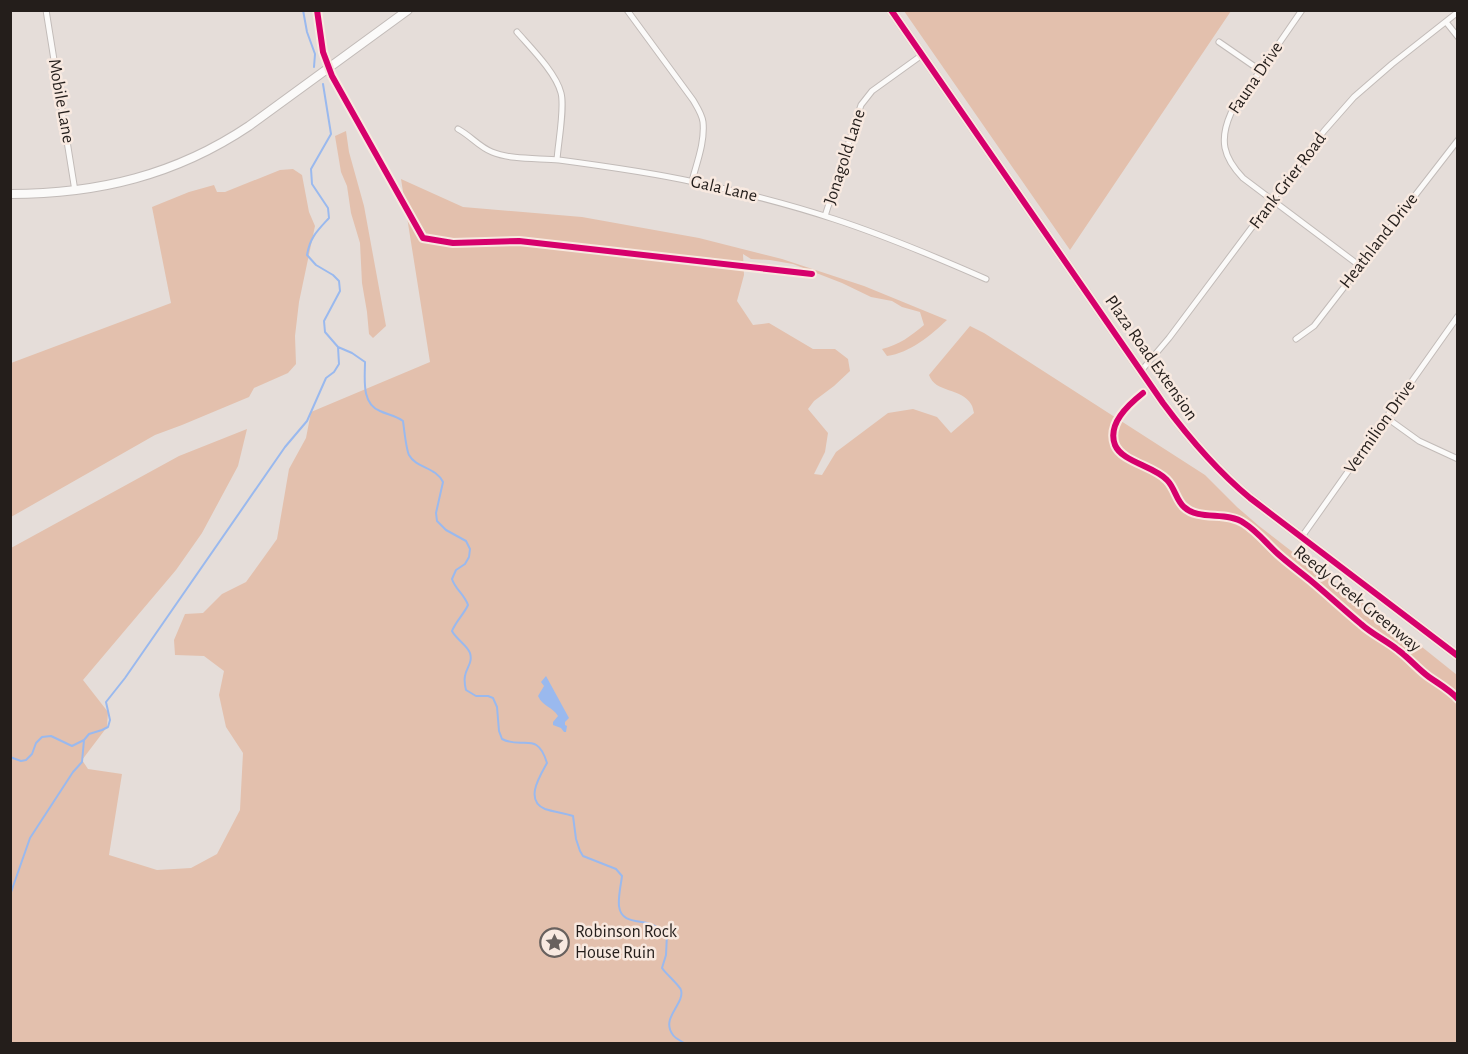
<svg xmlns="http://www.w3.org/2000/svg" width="1468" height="1054" viewBox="0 0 1468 1054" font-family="'Alegreya Sans',sans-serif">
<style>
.green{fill:#e3c0ad}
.water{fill:#9ab9ee}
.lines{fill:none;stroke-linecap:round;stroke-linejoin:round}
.stream{stroke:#9ab9ee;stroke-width:2}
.street-casing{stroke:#c2bbb8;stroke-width:7}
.secondary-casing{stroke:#c2bbb8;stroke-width:10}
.street{stroke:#fbfaf9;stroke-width:5}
.secondary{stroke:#fbfaf9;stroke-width:8}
.cycleway-casing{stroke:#f8e9e0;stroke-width:10}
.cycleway{stroke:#d6006c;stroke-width:6}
.labels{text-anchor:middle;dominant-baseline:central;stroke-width:5;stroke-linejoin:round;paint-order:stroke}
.street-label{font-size:18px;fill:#241e1b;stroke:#f8e9e0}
.poi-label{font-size:18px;fill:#241e1b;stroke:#f8e9e0;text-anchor:start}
</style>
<rect width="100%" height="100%" fill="#e5ddd9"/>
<path class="green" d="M904,11h327l-161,239z
M346,131l3,21 15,54 22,120 -13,12 -4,-4 -2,-22 -5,-29 -2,-40 -9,-30 -4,-27 -6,-14 -6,-36z
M293,169l9,6 7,37 6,14 -16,76 -4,34 1,28 -8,9 -34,15 -5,9 -67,28 -27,10 -144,82v-154l160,-60 -19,-96 37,-15 25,-7 3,7h8l55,-22z
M401,179l62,28 119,10 117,21 83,21 82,27 83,34c-16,15 -37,33 -60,36l-5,-7c17,-4 29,-13 42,-24l-4,-13 -18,-5 -10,-6 -21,-4 -29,-14 -49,-19 -23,-4 -19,-1 -8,-5 1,21 -7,26 16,24 16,-2 44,26h22l13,10 2,12 -16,15 -20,15 -6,8 20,24 -3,19 -11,22 8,1 14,-23 52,-39 25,-4 24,8 14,16 23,-20c-1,-3 -1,-6 -3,-9 -9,-16 -36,-11 -42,-29l41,-49 14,7 221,142 32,32 22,19 40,31 98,70 60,48v368l-1446,1v-496l168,-92 68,-27 -9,37 -36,67 -26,37 -93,110 25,32 -1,15 -25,33 6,9 34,5 -13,81 48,15 34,-2 26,-14 23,-44 3,-57 -17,-26 -7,-32 5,-24 -20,-15 -29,-1 -1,-15 11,-26 18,-1 19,-19 24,-12 31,-43 12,-70 17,-31 5,-26 119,-50z"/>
<path class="water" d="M546,676l23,42 -4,4v3l2,1 -1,6h-2l-3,-4 -8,-3v-3l5,-6c-5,-9 -15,-9 -20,-20l6,-10 -3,-4z"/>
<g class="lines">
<path class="stream" d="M303,10l4,22 8,22 -1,13
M323,84l8,50 -20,35 1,15 16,24 1,10c-11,12 -19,19 -22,37l9,10 17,10 6,6 1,10 -16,30 1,11 13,15 14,6 13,9c0,16 -4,42 15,49 8,4 15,4 23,10 1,7 3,28 6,34 7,13 27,12 34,27l-7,31 1,8 9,9 20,11 4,8 -1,8 -4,7 -9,6 -4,9c3,10 12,15 16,26 -4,9 -12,16 -16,26 4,8 15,14 18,22 3,10 -4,15 -5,23 -1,5 0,10 1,14l10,6h12l5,2 4,9 2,24 3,8c21,11 35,-9 45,24 -7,13 -23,37 -2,46 9,3 19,4 28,7l3,23 4,12 3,5 33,13 6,7c-1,9 -4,20 -3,30 2,17 19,14 31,18 7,2 12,6 17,10l-1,21 -4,13c4,6 18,18 19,22 4,14 -21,28 -8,45 3,4 9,6 12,9
M10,757l11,4 5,-1 6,-6 4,-11 6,-6 9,-1 21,10 12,-6 5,-6 13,-4 6,-3 2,-7 -4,-18 19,-24 160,-231 22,-26 19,-43 8,-6 5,-8 -1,-17
M10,895l20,-57 43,-66 9,-10 2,-22"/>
<defs>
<path id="street" d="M46,10l29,181
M627,10l66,90c4,7 9,14 10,22 2,20 -6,40 -11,59
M1302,10l-71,103c-12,27 -8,44 12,65l117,88
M1446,22l12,15
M517,32c14,16 39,41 44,61 4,15 -3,50 -4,67
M1219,42l42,29
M458,129c13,7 21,18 34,23 19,8 47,6 67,8 45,6 90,12 135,22 47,10 94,22 140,37 52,17 102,38 152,60
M825,216l36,-111 11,-14 50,-36
M1296,339l18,-13 144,-186
M1141,371l28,-33 155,-207 30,-34 38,-33 66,-52
M1387,418l32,23 39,18
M1301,538l157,-222"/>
<path id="secondary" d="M891,10l272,393c26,35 53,67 87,95l208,158
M10,194c88,0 166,-19 239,-68l159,-116"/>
</defs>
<use href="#street" class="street-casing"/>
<use href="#secondary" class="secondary-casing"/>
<use href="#street" class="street"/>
<use href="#secondary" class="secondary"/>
<defs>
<path id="cycleway" d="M317,10l6,42 9,24 91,162 30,5 66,-2 293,33
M891,10l272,393c26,35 53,67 87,95l208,158
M1143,393c-15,12 -36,31 -28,52 7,17 39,21 52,35 8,8 9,20 17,27 15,14 43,4 60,16 13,8 23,21 34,31 10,9 21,17 32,26 17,14 34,30 51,44 11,10 26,17 37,26 11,8 20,19 31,27 10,7 21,13 29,22"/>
</defs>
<use href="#cycleway" class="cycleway-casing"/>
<use href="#cycleway" class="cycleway"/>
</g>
<defs>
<symbol id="sight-ring" viewBox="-11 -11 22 22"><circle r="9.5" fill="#f8e9e0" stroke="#68615e" stroke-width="1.5"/><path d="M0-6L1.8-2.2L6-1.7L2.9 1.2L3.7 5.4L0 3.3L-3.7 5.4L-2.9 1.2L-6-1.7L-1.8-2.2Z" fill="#68615e"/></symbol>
</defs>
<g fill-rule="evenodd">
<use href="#sight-ring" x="538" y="926" width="33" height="33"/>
</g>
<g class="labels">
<g class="street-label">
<text transform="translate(1256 78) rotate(-56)">Fauna Drive</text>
<text transform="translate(61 101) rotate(80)">Mobile Lane</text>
<text transform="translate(845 157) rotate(-72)">Jonagold Lane</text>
<text transform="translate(1288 181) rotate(-53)">Frank Grier Road</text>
<text transform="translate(724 189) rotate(13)">Gala Lane</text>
<text transform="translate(1379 241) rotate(-52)">Heathland Drive</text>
<text transform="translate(1151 358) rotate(55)">Plaza Road Extension</text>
<text transform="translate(1380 427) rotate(-55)">Vermilion Drive</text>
<text transform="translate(1357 599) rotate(39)">Reedy Creek Greenway</text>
</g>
<g class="poi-label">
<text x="575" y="932">Robinson Rock<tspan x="575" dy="21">House Ruin</tspan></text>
</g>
</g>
<rect width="1468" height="1054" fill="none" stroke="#241e1b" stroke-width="24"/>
</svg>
